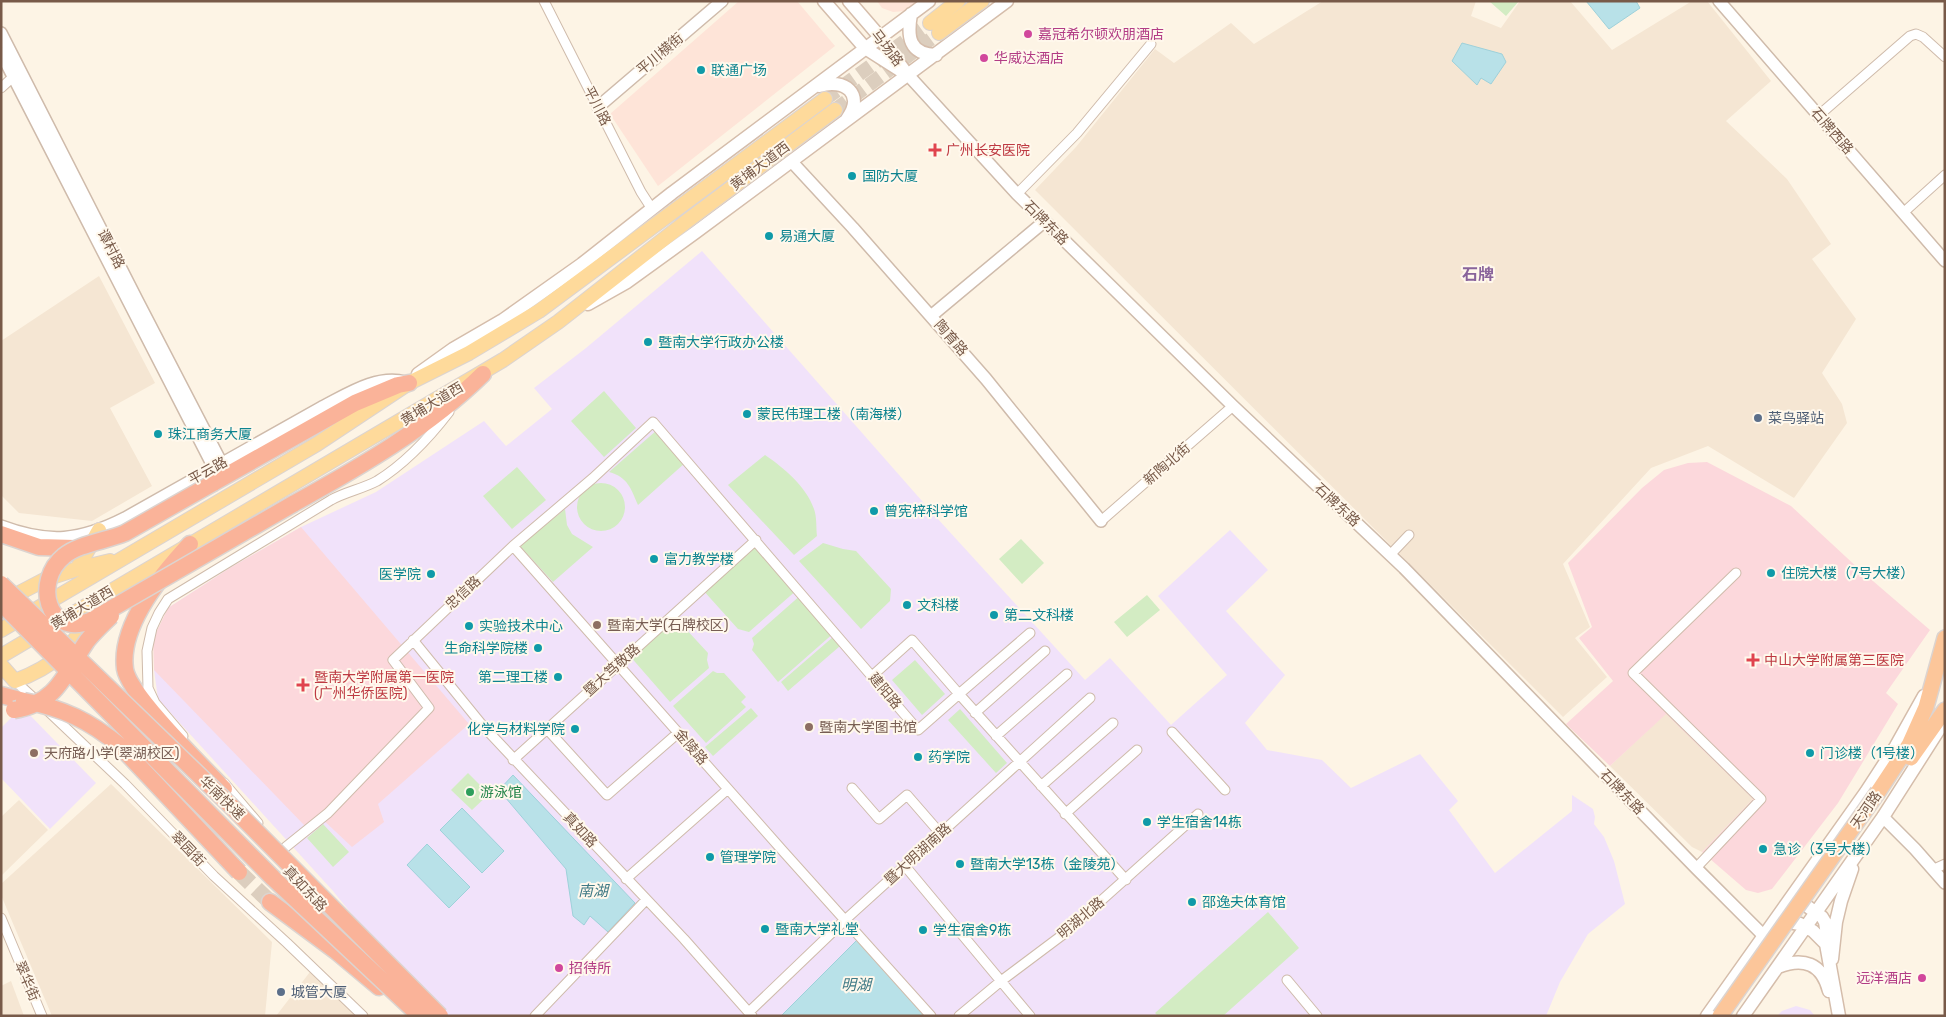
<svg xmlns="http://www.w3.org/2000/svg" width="1946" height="1017" viewBox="0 0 1946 1017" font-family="Rubik,'Noto Sans SC',sans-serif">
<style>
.residential{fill:#f5e6d3}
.commercial{fill:#fee4d8}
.education{fill:#f1e2fa}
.medical{fill:#fcd8dc}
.green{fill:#d3ecc3}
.water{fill:#b8e1e8;stroke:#9ed1da}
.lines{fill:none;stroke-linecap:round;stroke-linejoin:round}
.primary-tunnel{stroke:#dccebe;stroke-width:14;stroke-dasharray:14 7;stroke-linecap:butt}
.motorway-tunnel{stroke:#dccebe;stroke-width:16;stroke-dasharray:16 8;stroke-linecap:butt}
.minor-casing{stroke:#cfbbab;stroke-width:11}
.tertiary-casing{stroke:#cfbbab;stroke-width:14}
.secondary-casing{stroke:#d5bdab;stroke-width:15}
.primary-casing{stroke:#dcd4d0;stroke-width:16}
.trunk-casing{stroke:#dcd4d0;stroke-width:18}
.motorway-casing{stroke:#dcd4d0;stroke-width:19}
.minor{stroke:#fff;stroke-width:9}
.tertiary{stroke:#fff;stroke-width:11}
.secondary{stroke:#fff;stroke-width:12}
.primary{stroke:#feda9b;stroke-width:14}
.trunk{stroke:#fcc69a;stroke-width:15}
.motorway{stroke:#fab399;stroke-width:16}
.trunk-bridge-casing{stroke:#dcd4d0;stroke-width:18;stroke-linecap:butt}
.motorway-bridge-casing{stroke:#dcd4d0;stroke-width:19;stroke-linecap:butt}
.trunk-bridge{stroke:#fcc69a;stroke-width:15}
.motorway-bridge{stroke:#fab399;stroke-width:16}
.hotel-dot{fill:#d1479c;stroke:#fff8ec;stroke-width:2}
.culture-dot{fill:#0f9aa8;stroke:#fff8ec;stroke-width:2}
.health-dot{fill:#e0444e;stroke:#fff8ec;stroke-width:2}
.service-dot{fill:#5c6f8a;stroke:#fff8ec;stroke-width:2}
.education-dot{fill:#8d6e63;stroke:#fff8ec;stroke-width:2}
.leisure-dot{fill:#2e9e5b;stroke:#fff8ec;stroke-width:2}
.labels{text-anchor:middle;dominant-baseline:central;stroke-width:4;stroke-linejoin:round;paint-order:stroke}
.hotel-label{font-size:14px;fill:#b23c85;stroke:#fff8ec;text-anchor:start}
.street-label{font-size:14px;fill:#785a49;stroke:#fff8ec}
.culture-label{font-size:14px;fill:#0d838f;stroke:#fff8ec;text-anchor:start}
.health-label{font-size:14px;fill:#be3a42;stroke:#fff8ec;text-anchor:start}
.service-label{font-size:14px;fill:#4e5e75;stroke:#fff8ec;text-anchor:start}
.education-label{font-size:14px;fill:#785e54;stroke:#fff8ec;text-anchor:start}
.leisure-label{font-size:14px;fill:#27864d;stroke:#fff8ec;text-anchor:start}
.water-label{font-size:15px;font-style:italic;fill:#3f7985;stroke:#fff8ec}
.quarter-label{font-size:16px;font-weight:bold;fill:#89649b;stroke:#fff8ec}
</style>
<rect width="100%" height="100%" fill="#fdf4e5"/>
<path class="residential" d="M1323,1h153l-5,15 30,12 19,-27h50l42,49 80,-49h15l64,80 -45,40 61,58 44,65 -19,15 44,60 -34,54 20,31 5,19 -53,75 -86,-52 -57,22 -88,96 27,63 -15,11 32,39 -44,40 -528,-527 41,-43 79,-98 19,14 57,-40 23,21z
M99,276l56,107 -45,25 42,78 -60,35 -73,-8 -18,-18v-154z
M1666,713l87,86 -51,53 -10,-5 -82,-81z
M111,784l161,158 -7,74h-213l-51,-121v-11z
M19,800l29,30 -47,46v-59z
M313,968l50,48h-87z
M11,981l13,35h-23v-30z"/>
<path class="commercial" d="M739,1h58l38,45 -177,140 -48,-72z
M877,1h41l-13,10 -12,1 -11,-4z"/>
<path class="education" d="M702,251l235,267 148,162 25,-22 61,67 56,-50 -69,-79 72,-66 38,40 -42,41 59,64 -40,48 22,27 55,10 29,28 69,-34 38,47 -9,9 46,63 77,-62v-16l21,14 2,8 -1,7 10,13 10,24 11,43 -37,30 -28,48 -14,34h-1100l-79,-83 -34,-42 -175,-192 -4,-29 14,-62 62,-40 71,-41 75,-35 108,-71 22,25 46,-37 -18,-21 52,-40z
M22,707l74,76 -46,46 -49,-51v-50z
M1796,1006l14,4 5,6h-38l5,-5z"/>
<path class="medical" d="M1707,462l84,44 68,63 71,61 -44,63 12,11 -60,99 -66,86 -14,4 -12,-3 -44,-38 51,-53 -87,-85 -56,52 -44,-42 47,-43 -34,-43 13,-11 -24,-64 74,-75 22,-18 24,-7z
M301,527l168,197 -91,80 6,18 -32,25 -33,-31 -14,10 -151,-156 -1,-31 15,-31 62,-40z"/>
<path class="green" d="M1489,1h30l-13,15z
M604,391l32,37 -32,29 -33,-36z
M657,430l28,33 -47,42c-7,-16 -10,-28 -29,-33z
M765,455c19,13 41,31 49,54 3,8 2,19 3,27l-23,19 -66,-70z
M517,467l29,33 -34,29 -29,-33z
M577 507a24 24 0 1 1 48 0a24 24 0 1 1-48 0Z
M565,509l2,16 5,9 21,13 -40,35 -33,-36z
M1021,539l23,24 -22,21 -23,-25z
M756,540l42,49 -49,43 -11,-3 -36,-40z
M823,543l20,6 13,2 35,38 -1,12 -29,28 -62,-68z
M802,594l33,38 -57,50 -26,-32 2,-6 -2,-6z
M1147,595l13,15 -33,27 -13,-15z
M673,615l35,38 -1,7 2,8 -39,34 -41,-47z
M833,637l7,9 -52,45 -7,-9z
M915,660l30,34 -23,21 -30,-35z
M713,671l4,2h7l22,24 -5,5 5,5 -40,36 -33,-37z
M751,708l7,8 -45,40 -8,-9z
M960,709l47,54 -11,10 -48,-53z
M468,773l21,21 -17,16 -21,-20z
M323,824l26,28 -16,15 -26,-29z
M1268,912l31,36 -76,68h-65l-3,-3z"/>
<path class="water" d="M1586,1h50l4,7 -31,21z
M1462,43l40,11 4,8 -15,22 -10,-6 -4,7 -25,-24z
M513,775l122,128 -27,29 -18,-16 -6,9 -11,-9 -7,-47 -67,-79z
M462,808l42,43 -22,22 -42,-43z
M427,844l43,43 -21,21 -42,-43z
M858,939l67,77h-144z"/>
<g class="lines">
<path class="primary-tunnel" d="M825,99l105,-76
M835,110l104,-77"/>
<path class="motorway-tunnel" d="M239,872l31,30"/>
<defs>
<path id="minor" d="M544,1l97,191 11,17
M1,88l12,-11
M1818,116l92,-80 6,-2 7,3 22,20
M1017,194l60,-61 74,-89
M1903,213l42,-38
M1101,521l132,-115
M1390,555l19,-20
M413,640l70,86 201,213 68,77
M872,676l40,-36 47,54 71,-61
M15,681l22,20
M47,710l78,74 89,92 73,67 76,73
M975,713l70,-62
M547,729l60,66 71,-62
M1172,732l53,58
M183,736l-28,-33 -7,-15 -1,-37 5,-23 7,-15 9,-14 163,-99c14,-8 31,-11 46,-19 29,-18 52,-43 72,-69
M996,736l71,-62
M513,760l243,-220
M224,783l34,40
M1041,786l72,-63
M852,788l27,31 28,-24 33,38
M1065,814l72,-64
M282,850l46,-37 101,-105 -36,-48 120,-114
M905,866l125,150
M1696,868l65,-69 -128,-126 103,-100
M1934,869l11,-5
M626,879l102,-90
M329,916l39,41
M1,918l41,98
M1287,980l30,36
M749,1012l96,-92 245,-222
M535,1016l111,-116
M931,1016l-149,-166 -269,-304 80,-68 60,-56 265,308 41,-36 167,186
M959,1016l42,-35 64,-48 133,-119"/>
<path id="tertiary" d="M1719,1l226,260
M1,33l136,267 85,164
M1,53l213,415
M909,76l108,118 216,212 171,162 292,300 68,68
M598,107l124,-106
M792,162l61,66 133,151 115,142
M931,316l114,-95
M1,526c48,18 79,15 124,-8l197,-111c24,-12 55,-33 83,-25
M1883,817l32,32 30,34"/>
<path id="secondary" d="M824,1l41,47 44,28
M849,1l31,36 24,33
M911,14c-4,23 -2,40 25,41
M819,86c26,-8 46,8 28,33
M588,304l39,-22 69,-50 311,-231
M418,374l35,-25 50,-29 79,-56 90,-71 257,-192
M1793,896l29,21 3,5 4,25
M1779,926l9,-4 12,2 13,7 13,13 13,72
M1832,959l4,-37 5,-21 11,-32
M1778,967c25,-10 44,-4 51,24
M1707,1016l159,-224 30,-46 28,-50
M1743,1016l140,-199 62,-97"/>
<path id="primary" d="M930,23l28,-22
M939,33l43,-32
M77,569l22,-39
M4,601l42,-22 31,-10 33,-8
M1,630l316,-186 92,-61 60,-30 70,-42 286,-212
M1,656l502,-296 55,-38 129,-101 148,-111
M1,665l14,16c40,-15 54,-30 76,-65"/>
<path id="trunk" d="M1911,758l34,-48
M1878,792l31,-47 17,-38 19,-69"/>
<path id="motorway" d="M213,483l142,-80 43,-18 11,-2
M293,504c67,-37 135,-76 190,-130
M1,534l38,13 36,1
M190,544c-28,30 -71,81 -65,125 4,26 78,98 99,120
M1,695l23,6
M270,902l66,49 43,36"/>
</defs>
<use href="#minor" class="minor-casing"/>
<use href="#tertiary" class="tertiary-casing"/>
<use href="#secondary" class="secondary-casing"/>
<use href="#primary" class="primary-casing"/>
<use href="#trunk" class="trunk-casing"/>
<use href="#motorway" class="motorway-casing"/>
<use href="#minor" class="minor"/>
<use href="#tertiary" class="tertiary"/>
<use href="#secondary" class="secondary"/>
<use href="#primary" class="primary"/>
<use href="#trunk" class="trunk"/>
<use href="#motorway" class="motorway"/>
<defs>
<path id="trunk-bridge" d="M1720,1016l158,-224"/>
<path id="motorway-bridge" d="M213,483l-88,50c-19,8 -47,11 -61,23 -31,25 -17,82 26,65l203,-117
M1,584l230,222 209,210
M1,603l272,275 147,138
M24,701c39,7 66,20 96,45l119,126
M14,710c44,-7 51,-37 73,-69 7,-9 16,-17 24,-25"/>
</defs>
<use href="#trunk-bridge" class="trunk-bridge-casing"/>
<use href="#motorway-bridge" class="motorway-bridge-casing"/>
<use href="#trunk-bridge" class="trunk-bridge"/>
<use href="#motorway-bridge" class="motorway-bridge"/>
</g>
<g class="hotel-dot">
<circle cx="1028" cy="34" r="5"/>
<circle cx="984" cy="58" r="5"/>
<circle cx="559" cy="968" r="5"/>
<circle cx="1922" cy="978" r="5"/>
</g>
<g class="culture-dot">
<circle cx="701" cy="70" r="5"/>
<circle cx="852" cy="176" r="5"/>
<circle cx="769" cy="236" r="5"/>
<circle cx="648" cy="342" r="5"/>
<circle cx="747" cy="414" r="5"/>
<circle cx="158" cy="434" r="5"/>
<circle cx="874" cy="511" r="5"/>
<circle cx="654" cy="559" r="5"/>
<circle cx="1771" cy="573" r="5"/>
<circle cx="431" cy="574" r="5"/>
<circle cx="907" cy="605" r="5"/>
<circle cx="994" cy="615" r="5"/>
<circle cx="469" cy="626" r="5"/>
<circle cx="538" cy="648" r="5"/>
<circle cx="558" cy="677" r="5"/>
<circle cx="575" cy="729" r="5"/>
<circle cx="1810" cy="753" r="5"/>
<circle cx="918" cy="757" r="5"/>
<circle cx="1147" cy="822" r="5"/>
<circle cx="1763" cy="849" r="5"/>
<circle cx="710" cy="857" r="5"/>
<circle cx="960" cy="864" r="5"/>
<circle cx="1192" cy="902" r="5"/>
<circle cx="765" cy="929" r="5"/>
<circle cx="923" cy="930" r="5"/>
</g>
<g class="health-dot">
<path d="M932.5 142.5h5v5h5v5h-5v5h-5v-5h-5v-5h5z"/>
<path d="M1750.5 652.5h5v5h5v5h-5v5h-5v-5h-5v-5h5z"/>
<path d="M300.5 677.5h5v5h5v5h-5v5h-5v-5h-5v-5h5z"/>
</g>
<g class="service-dot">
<circle cx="1758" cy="418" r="5"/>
<circle cx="281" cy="992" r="5"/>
</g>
<g class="education-dot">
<circle cx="597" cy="625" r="5"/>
<circle cx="809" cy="727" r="5"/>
<circle cx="34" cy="753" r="5"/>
</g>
<circle class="leisure-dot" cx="470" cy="792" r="5"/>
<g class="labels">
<g class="hotel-label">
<text x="1038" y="34">嘉冠希尔顿欢朋酒店</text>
<text x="994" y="58">华威达酒店</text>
<text x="569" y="968">招待所</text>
<text x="1912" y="978" text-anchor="end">远洋酒店</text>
</g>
<g class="street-label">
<text transform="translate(887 48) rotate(52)">马场路</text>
<text transform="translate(660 54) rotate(-40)">平川横街</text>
<text transform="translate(597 106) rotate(63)">平川路</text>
<text transform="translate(1832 131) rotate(49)">石牌西路</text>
<text transform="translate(760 166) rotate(-37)">黄埔大道西</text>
<text transform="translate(1046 223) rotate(45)">石牌东路</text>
<text transform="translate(111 249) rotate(63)">谭村路</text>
<text transform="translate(951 338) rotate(49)">陶育路</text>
<text transform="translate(432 404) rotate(-31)">黄埔大道西</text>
<text transform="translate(1167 464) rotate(-41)">新陶北街</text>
<text transform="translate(208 471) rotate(-29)">平云路</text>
<text transform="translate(1337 505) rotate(43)">石牌东路</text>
<text transform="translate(463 593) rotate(-43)">忠信路</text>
<text transform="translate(82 608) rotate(-31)">黄埔大道西</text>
<text transform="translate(612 670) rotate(-42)">暨大笃敬路</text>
<text transform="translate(885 691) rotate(50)">建阳路</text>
<text transform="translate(691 747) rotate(49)">金陵路</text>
<text transform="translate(1622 792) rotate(46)">石牌东路</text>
<text transform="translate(222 798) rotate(44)">华南快速</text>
<text transform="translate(1866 810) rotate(-55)">天河路</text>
<text transform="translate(580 830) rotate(47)">真如路</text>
<text transform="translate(188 849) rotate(46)">翠园街</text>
<text transform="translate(918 854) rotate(-42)">暨大明湖南路</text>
<text transform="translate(305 889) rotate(47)">真如东路</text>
<text transform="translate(1081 918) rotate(-40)">明湖北路</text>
<text transform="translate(27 981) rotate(67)">翠华街</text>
</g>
<g class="culture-label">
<text x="711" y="70">联通广场</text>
<text x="862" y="176">国防大厦</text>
<text x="779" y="236">易通大厦</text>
<text x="658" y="342">暨南大学行政办公楼</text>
<text x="757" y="414">蒙民伟理工楼（南海楼）</text>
<text x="168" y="434">珠江商务大厦</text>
<text x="884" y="511">曾宪梓科学馆</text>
<text x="664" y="559">富力教学楼</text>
<text x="1781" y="573">住院大楼（7号大楼）</text>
<text x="421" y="574" text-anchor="end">医学院</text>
<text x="917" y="605">文科楼</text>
<text x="1004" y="615">第二文科楼</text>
<text x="479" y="626">实验技术中心</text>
<text x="528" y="648" text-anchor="end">生命科学院楼</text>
<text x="548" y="677" text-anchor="end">第二理工楼</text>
<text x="565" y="729" text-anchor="end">化学与材料学院</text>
<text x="1820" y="753">门诊楼（1号楼）</text>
<text x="928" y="757">药学院</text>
<text x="1157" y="822">学生宿舍14栋</text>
<text x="1773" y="849">急诊（3号大楼）</text>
<text x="720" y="857">管理学院</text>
<text x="970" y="864">暨南大学13栋（金陵苑）</text>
<text x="1202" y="902">邵逸夫体育馆</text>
<text x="775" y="929">暨南大学礼堂</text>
<text x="933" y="930">学生宿舍9栋</text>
</g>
<g class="health-label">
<text x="946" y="150">广州长安医院</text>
<text x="1764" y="660">中山大学附属第三医院</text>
<text x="314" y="677">暨南大学附属第一医院<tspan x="314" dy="16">(广州华侨医院)</tspan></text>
</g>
<g class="service-label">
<text x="1768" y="418">菜鸟驿站</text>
<text x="291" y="992">城管大厦</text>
</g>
<g class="education-label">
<text x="607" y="625">暨南大学(石牌校区)</text>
<text x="819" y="727">暨南大学图书馆</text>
<text x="44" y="753">天府路小学(翠湖校区)</text>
</g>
<g class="leisure-label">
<text x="480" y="792">游泳馆</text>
</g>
<g class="water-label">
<text x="593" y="891">南湖</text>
<text x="856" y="985">明湖</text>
</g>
<g class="quarter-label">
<text x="1478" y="274">石牌</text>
</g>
</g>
<rect width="1946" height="1017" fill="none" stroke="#785a49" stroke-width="5"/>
</svg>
